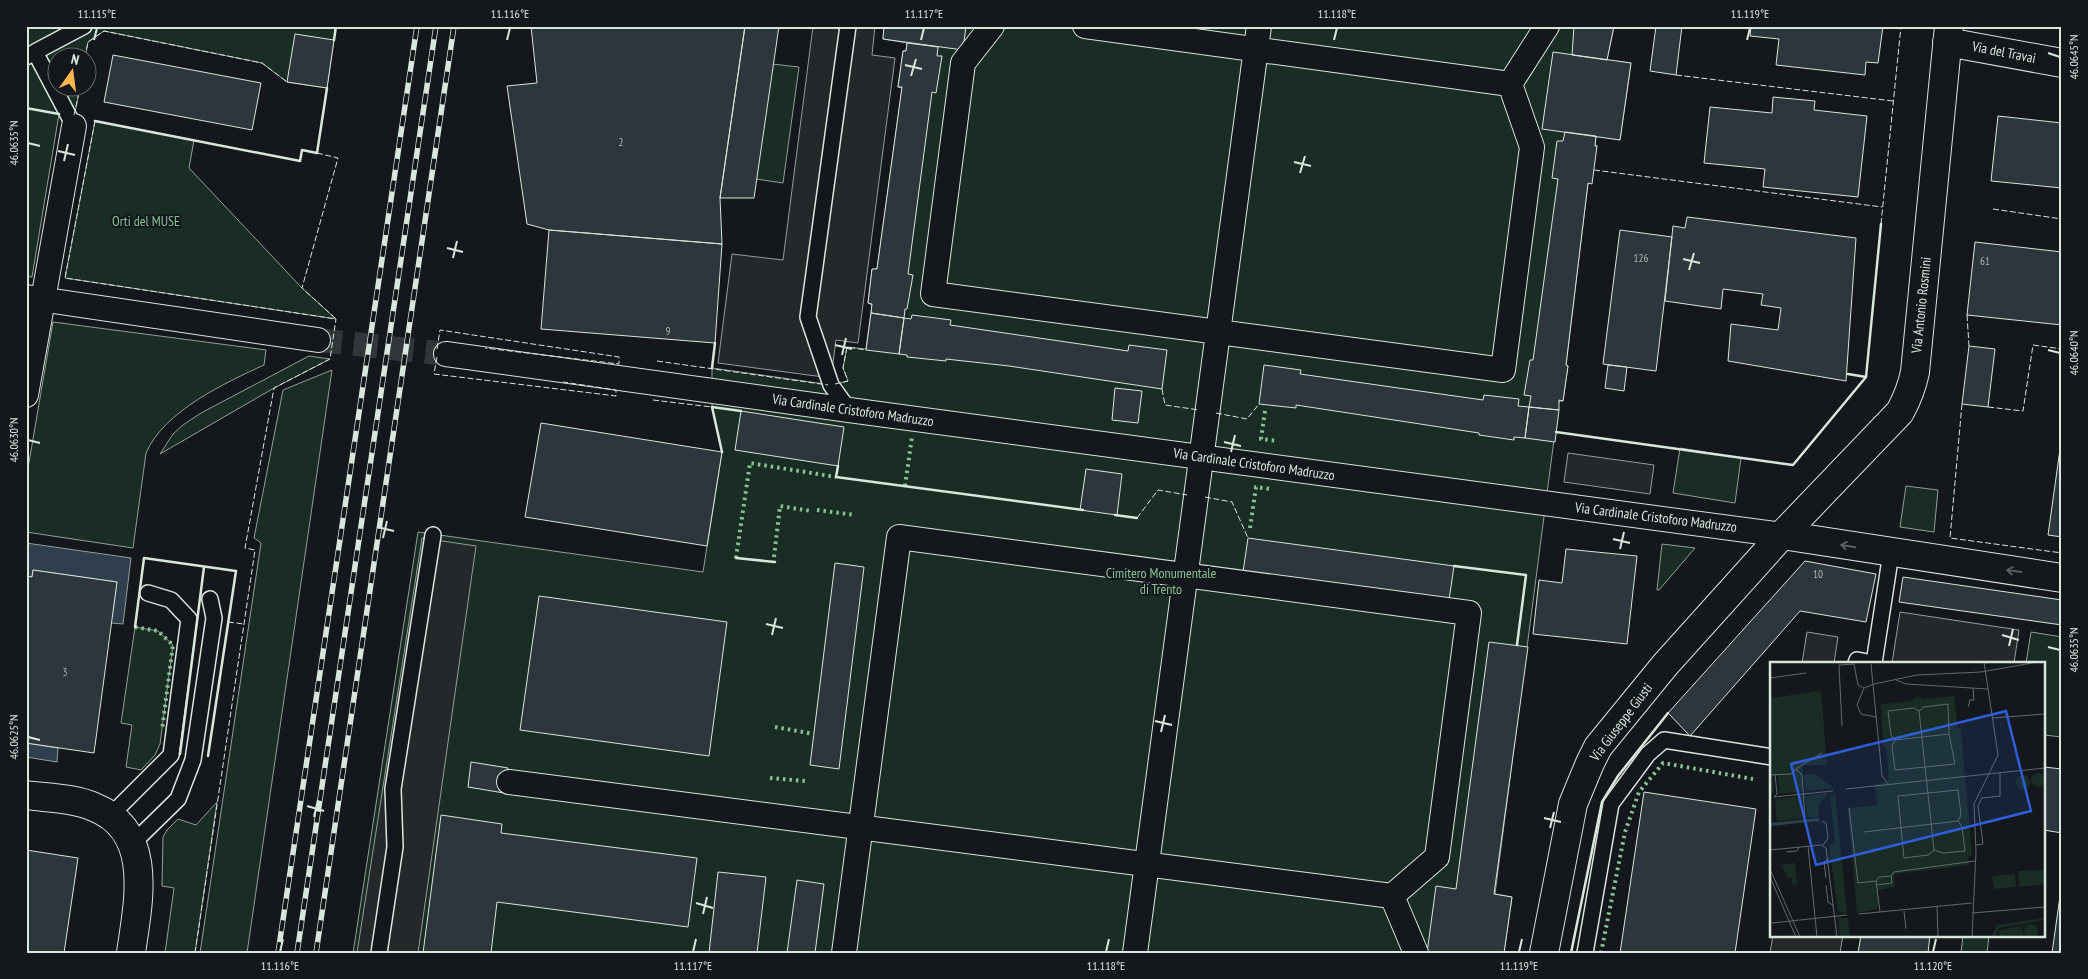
<svg xmlns="http://www.w3.org/2000/svg" width="2088" height="979" viewBox="0 0 2088 979" font-family="'PT Sans Narrow',sans-serif">
<style>
.green{fill:#1a2d24;stroke:#939e99}
.parking{fill:#24282b;stroke:#939e99}
.water{fill:#2f3f4d;stroke:#939e99}
.building{fill:#2c363c;stroke:#d8e6dc}
.lines{fill:none;stroke-linecap:round;stroke-linejoin:round}
.pedestrian-tunnel{stroke:#313739;stroke-width:24;stroke-dasharray:24 12;stroke-linecap:butt}
.service-casing{stroke:#d8e6dc;stroke-width:18}
.pedestrian-casing{stroke:#d8e6dc;stroke-width:26}
.minor-casing{stroke:#d8e6dc;stroke-width:30}
.tertiary-casing{stroke:#d8e6dc;stroke-width:30}
.service{stroke:#14181c;stroke-width:15}
.pedestrian{stroke:#14181c;stroke-width:24}
.minor{stroke:#14181c;stroke-width:28}
.tertiary{stroke:#14181c;stroke-width:28}
.rail-casing{stroke:#d8e6dc;stroke-width:5.5}
.rail{stroke:#14181c;stroke-width:4;stroke-dasharray:11;stroke-linecap:butt}
.hedge{stroke:#8ac095;stroke-width:4;stroke-dasharray:2.5 4;stroke-linecap:butt}
.fence{stroke:#d8e6dc;stroke-width:1;stroke-dasharray:6 2.5;stroke-linecap:butt}
.wall{stroke:#d8e6dc;stroke-width:2.5}
.oneway{stroke:#59605f}
.ticks{fill:none;stroke:#d8e6dc;stroke-width:2}
.labels{text-anchor:middle;dominant-baseline:central;stroke-width:4;stroke-linejoin:round;paint-order:stroke}
.number-label{font-size:11px;fill:#adbab4}
.street-label{font-size:14px;fill:#d8e6dc;stroke:#14181c}
.park-label{font-size:14px;fill:#8ac095;stroke:#14181c}
.inset-road{fill:none;stroke:#626a69;stroke-width:1}
.view{fill:#305dd8;fill-opacity:0.15;stroke:#305dd8;stroke-width:2.5}
.inset-edge{fill:none;stroke:#d8e6dc;stroke-width:2.5}
.neatline{fill:none;stroke:#d8e6dc;stroke-width:2}
.ticks-label{font-size:12px;text-anchor:middle;fill:#d8e6dc}
</style>
<rect width="100%" height="100%" fill="#14181c"/>
<path class="green" d="M26,26h310l-9,62 -40,-6 -25,-19 -158,-32 -16,11 -3,15 -27,1v30h22l-6,29 -15,-3 -27,163 -6,-1z
M884,26h730l-7,34 24,3 -11,77 -24,-4 -1,9 2,1 -9,37 -22,182 2,1 -5,35h-4l-64,493 17,3 -8,56h-1151l65,-421 285,40 19,-120 -10,-45v-39l120,17 16,-4 -5,-13 4,-21 19,2 6,-44 -4,-2 4,-34h5l25,-181 -4,-1 5,-36h3l1,-8 -24,-4z
M772,64l27,3 -16,116 -27,-4z
M95,121l99,19 -5,28 113,120 34,31 -271,-41z
M53,322l213,28 -2,15c-39,18 -100,46 -118,88l-13,95 -107,-16v-52z
M309,356l21,3 -56,29 -114,66 13,-20 10,-9 18,-12z
M332,370l-85,583h-47l61,-410 -7,-5 29,-148z
M1680,448l61,10 -6,45 -62,-10z
M1906,486l32,4 -4,42 -34,-5z
M1662,544l33,4 -36,42h-2z
M135,627l23,4 15,14 -13,99 -5,11 -14,15 -15,-3 6,-42 -11,-2z
M2031,632l31,5v100l-18,-2v-72h-18z
M217,802l-22,151h-30l9,-65 -12,-2 1,-49 4,-7 11,-11 18,6z
M1963,935h26l-2,18h-26z"/>
<path class="parking" d="M813,26h62l-3,29 23,3 -37,285 -22,-3 -5,38 -113,-15 14,-109 51,6z
M1568,453l86,12 -4,29 -86,-12z
M422,538l54,8 -58,407h-61z
M1900,612l119,18 -5,33h-122z
M1807,632l31,5 -4,26h-32z
M1773,935h70l-3,18h-70z"/>
<path class="water" d="M26,543l105,15 -8,66 -12,-1 6,-41 -84,-12 -1,7 -6,-1z
M26,743l32,5 -1,14 -31,-5z"/>
<path class="building" d="M531,26h214l-25,172 2,46 -173,-14 -22,-6 -20,-138 30,-3z
M745,26h34l-25,172h-34z
M884,26h82l-3,24 -80,-11z
M1574,26h40l-7,34 -35,-5z
M1656,26h26l-6,49 -26,-4z
M1751,26h132l-5,37 -12,-1 -1,13 -89,-10 3,-26 -29,-3z
M295,34l39,6 -7,48 -40,-6z
M907,43l31,4 -1,9h5l-6,37 -4,-1 -24,182 5,1 -6,34h-2l-1,9 -33,-5 1,-9 -4,-1 4,-34h5l25,-182h-4l5,-36h3z
M1553,52l78,11 -11,77 -78,-11z
M113,55l148,28 -9,47 -148,-28z
M1773,97l42,4 -1,9 53,6 -9,81 -95,-10 2,-18 -61,-6 6,-56 62,6z
M1998,116l64,7v65l-71,-7z
M1565,132l31,4 -1,10h2l-5,38 -4,-1 -22,182 2,1 -5,35 -4,-1v10l-30,-3 2,-11 -7,-1 6,-35h3l25,-181 -6,-1 5,-37h6z
M1687,217l169,21 -10,143 -118,-20 3,-37 47,6 3,-22 -20,-3 2,-11 -40,-5 -2,20 -56,-8 8,-75 12,2z
M549,230l173,14 -7,99 -174,-14z
M1620,230l52,7 -16,134 -53,-7z
M1975,242l87,10v73l-95,-10z
M871,313l33,5 -5,36 -33,-4z
M912,315l39,5 -1,5 178,26 1,-6 38,5 -5,39 -153,-23 -63,-7v2l-39,-4v-2l-8,-1 5,-36 7,1z
M1969,346l26,3 -7,58 -26,-3z
M1264,365l37,5 -1,4 183,26 1,-5 35,4 -1,7 11,1 -4,31 -11,-1v3l-35,-5v-2l-183,-28v3l-37,-4z
M1608,365l19,2 -3,24 -19,-3z
M1115,388l27,3 -4,32 -26,-3z
M1529,407l30,3 -4,32 -30,-4z
M741,411l103,16 -6,39 -103,-16z
M541,423l181,29 -15,94 -182,-29z
M2062,435v102l-14,-2z
M1086,469l36,5 -5,41 -37,-5z
M1248,538l206,28 -5,34 -206,-28z
M1566,549l71,7 -10,88 -94,-10 6,-54 23,3z
M1805,561l71,13 -10,48 -66,-11 -110,125 -22,-23z
M835,563l29,4 -25,202 -29,-4z
M33,570l84,12 -23,171 -68,-10v-167l6,1z
M1903,577l159,23v25l-163,-23z
M539,596l188,26 -18,134 -189,-26z
M1489,642l39,5 -34,247 18,3 -8,56h-77l9,-67 20,3z
M471,762l37,6 -4,25 -36,-6z
M2044,767l18,2v64l-18,-3z
M1644,792l112,17 -21,144h-115z
M441,815l61,9 -1,9 196,25 -9,69 -191,-25 -6,51h-68z
M26,850l52,8 -14,95h-38z
M718,872l48,5 -9,76h-48z
M797,880l27,4 -9,69h-28z
M2062,882v71h-10z
M1861,935h69l-2,18h-70z"/>
<g class="lines">
<path class="pedestrian-tunnel" d="M318,340l128,14"/>
<defs>
<path id="service" d="M848,26l-40,291 23,68 18,25
M35,52l49,-26
M26,57l9,-5 39,74
M1856,663l1,-3 16,3
M1874,663l17,-110
M111,815l60,-60 18,-136 -18,-19 -23,-7
M132,844l46,-45 15,-39 21,-142 -4,-19
M379,953l16,-106 -2,-58 40,-254
M1585,953l26,-149 37,-50 16,-14 108,17"/>
<path id="pedestrian" d="M992,26l-29,37 -30,231 570,76 29,-223 -22,-63 37,-58
M1085,26l425,58
M26,297l292,43
M446,354l403,56 933,125
M26,395l48,-269
M509,782l883,114
M844,953l55,-416 570,76 -32,244 -45,39 24,57
M1135,953l124,-927"/>
<path id="minor" d="M1782,535l280,43
M26,795c22,3 48,3 68,12 61,24 44,96 37,146"/>
<path id="tertiary" d="M1947,42l115,21
M1544,953l29,-149 17,-41 8,-16 67,-82 117,-130 118,-123c7,-13 12,-25 15,-40l34,-346"/>
</defs>
<use href="#service" class="service-casing"/>
<use href="#pedestrian" class="pedestrian-casing"/>
<use href="#minor" class="minor-casing"/>
<use href="#tertiary" class="tertiary-casing"/>
<use href="#service" class="service"/>
<use href="#pedestrian" class="pedestrian"/>
<use href="#minor" class="minor"/>
<use href="#tertiary" class="tertiary"/>
<defs>
<path id="rail" d="M278,953l139,-927
M297,953l139,-927
M316,953l138,-927"/>
</defs>
<use href="#rail" class="rail-casing"/>
<use href="#rail" class="rail"/>
<path class="hedge" d="M1265,411l-4,28 17,2
M905,486l7,-49
M817,510l38,5
M1250,528l6,-41 14,2
M774,557l6,-51 31,5
M736,558l14,-95 86,14
M135,627l23,4 15,14 -11,85
M775,727l39,7
M770,778l35,3
M1601,953l24,-121 14,-40 24,-29 90,16"/>
<path class="fence" d="M85,58l3,-16 16,-11 158,32 25,19
M1676,75l217,26
M74,115l6,-27
M95,121l-30,157 271,41
M317,153l21,5 -36,130 34,31
M1594,170l288,37
M1993,209l69,10
M1881,224l20,-198
M1967,315l2,31
M437,349l3,-19 179,27v7l-134,-16
M437,357l-3,17 182,22v-6l-53,-8
M657,361l171,24
M835,384l13,-3 -5,-13 4,-21 19,3
M1162,389l3,16 34,5
M653,400l59,7
M1962,404l-12,134 112,15
M1988,407l35,4 10,-66 29,4
M1216,413l31,6 12,-15
M1205,497l27,5 16,36
M1137,518l21,-28 29,5
M228,622l16,2
M195,953l60,-403 -10,-2 29,-160 56,-29 6,-40"/>
<path class="wall" d="M334,40l2,-14
M26,108l33,6
M95,121l205,40 2,-11 15,3 10,-65
M712,368l3,-25
M1848,374l18,3
M1556,432l237,33 73,-88 15,-153
M722,452l-10,-45 29,4
M838,466l-2,11 247,33
M1115,515l22,3
M736,558l39,4
M1454,566l72,9 -9,70
M135,627l9,-69 92,13 -28,185
M180,754l24,-187
M1571,953l31,-151 16,-26 50,-63"/>
</g>
<defs><path id="oneway-shaft" d="M-6 0H5M1.5-3L5.5 0L1.5 3" fill="none" stroke-width="1.6" stroke-linecap="round" stroke-linejoin="round" transform="scale(1.25)"/></defs>
<g class="oneway">
<use href="#oneway-shaft" transform="translate(1848 546) rotate(-170)"/>
<use href="#oneway-shaft" transform="translate(2014 571) rotate(-172)"/>
</g>
<path class="ticks" d="M94,40l3,-12M507,40l3,-12M921,40l3,-12M1334,40l3,-12M1747,40l3,-12M2048,53l12,4M905,65l17,4M911,76l5,-17M28,143l12,3M58,151l17,4M64,161l4,-17M1294,162l17,4M1300,173l5,-17M447,248l16,4M453,258l4,-17M1683,259l17,4M1689,270l5,-17M835,345l17,4M2048,350l12,3M842,355l4,-17M28,440l12,3M1224,442l17,4M1231,452l4,-17M377,527l17,4M383,538l4,-17M1613,539l17,4M1620,549l4,-17M766,624l17,4M772,635l4,-17M2002,635l17,5M2009,646l4,-17M2048,647l12,3M1155,721l17,4M1161,732l4,-17M28,737l12,3M307,806l17,5M314,817l4,-17M1544,818l17,4M1550,828l4,-16M696,903l17,5M703,914l4,-17M280,952l3,-13M693,952l3,-13M1106,952l3,-13M1519,952l3,-13M1933,952l3,-13"/>
<g class="labels">
<g class="number-label">
<text x="621" y="142">2</text>
<text x="1641" y="258">126</text>
<text x="1985" y="261">61</text>
<text x="668" y="331">9</text>
<text x="1818" y="574">10</text>
<text x="65" y="672">3</text>
</g>
<g class="street-label">
<text transform="translate(2004 52) rotate(11)">Via del Travai</text>
<text transform="translate(1921 305) rotate(-84)">Via Antonio Rosmini</text>
<text transform="translate(853 410) rotate(8)">Via Cardinale Cristoforo Madruzzo</text>
<text transform="translate(1254 464) rotate(8)">Via Cardinale Cristoforo Madruzzo</text>
<text transform="translate(1656 517) rotate(7)">Via Cardinale Cristoforo Madruzzo</text>
<text transform="translate(1621 722) rotate(-53)">Via Giuseppe Giusti</text>
</g>
<g class="park-label">
<text x="146" y="221">Orti del MUSE</text>
<text x="1161" y="573">Cimitero Monumentale<tspan x="1161" dy="16">di Trento</tspan></text>
</g>
</g>
<g transform="translate(1770 662)">
<rect width="275" height="275" fill="#14181c"/>
<path d="M51,29l6,74h-24l-1,27 -23,2 -1,-18h-5l1,17 -4,2v-97zM147,34l7,3 30,-3 4,33h3l11,127 -4,1 1,8 -75,9 1,13 -17,3v19l-21,4 -9,-105 30,-3 -4,-21 13,-2 2,-4 -3,-32h-3l-2,-42 31,-3zM261 118a7 7 0 1 1 14 0a7 7 0 1 1-14 0ZM34,112h11l19,14 -29,3zM246 120a7 7 0 1 1 14 0a7 7 0 1 1-14 0ZM58,131l-10,13 1,11 -12,1 -2,-22zM64,131l-3,3 4,-2 12,119 -8,-1 -2,-7 -8,-59 6,-5 -5,-44 -11,10zM32,134l1,22 -26,3 -2,-22zM25,201l2,21 -6,1 2,-7h-5l-7,-13zM275,208v14l-26,3 -1,-16zM245,212l1,13 -22,2 -2,-13zM68,256h10l2,19h-10zM275,256v2l-46,8 -4,9h-4l6,-12zM254 269a7 7 0 1 1 14 0a7 7 0 1 1-14 0ZM252,264l2,11h-24l-1,-7z" fill="#1a2d24"/>
<path d="M49,156l1,7 -2,-4 -46,5 -2,4v-7z" fill="#2f3f4d"/>
<path class="inset-road" d="M101,2l11,112 7,9M0,16l36,-5M126,18l10,4 82,5M178,42l1,30 6,30 -60,6 -3,-24 3,-6 -4,-5 -3,-24 26,-3 5,3 5,-4zM198,45l2,-7h4l-1,-12M149,49l15,139M106,55l-15,-3 -4,-9 7,-17 10,-4 43,-9 64,-3 57,-10M223,56l52,-4M72,64l-3,-61 15,-1 4,21 6,3M125,78l54,-6M26,107l26,-16M5,112l2,20 -3,3 59,-6M0,113l21,-1 5,-5 6,6 3,44M76,127l199,-21M188,128l3,25 -3,6 4,6 3,24 -22,2 -9,-3 -6,5 -24,3 -6,-62zM79,146l9,75 18,-2 4,31M52,159l4,2 2,15 -5,7M94,170l94,-11M206,183l7,-1 -5,-38 4,-8 18,-2v-23M38,184l9,91M0,188l51,-5 5,3 11,89M16,190l11,-1 2,-4M0,207l30,68M121,214l3,-4 81,-11M0,215l26,60M56,216l-2,-16 5,-4M106,219l3,-4 12,-1 1,7 -16,2M56,223l2,17 6,4M167,245l1,30M134,249l2,18M202,251l73,-6M89,252l113,-11M2,261l75,-8M202,275l4,-85 -2,-48 24,-49 -14,-93"/>
<path class="view" d="M236,49l25,100 -215,54 -25,-101z"/>
<rect width="275" height="275" class="inset-edge"/>
</g>
<rect width="2088" height="979" fill="none" stroke="#14181c" stroke-width="55"/>
<g transform="translate(72 72) rotate(14)"><circle r="24" fill="#14181c" stroke="#626a69"/>
<path d="M0-4L9 19L0 12L-9 19Z" fill="#ffb74d"/>
<text y="-8" font-size="14" font-weight="bold" text-anchor="middle" fill="#d8e6dc">N</text>
</g>
<rect x="28" y="28" width="2032" height="924" class="neatline"/>
<g class="ticks-label">
<text x="97" y="18">11.115°E</text>
<text x="510" y="18">11.116°E</text>
<text x="924" y="18">11.117°E</text>
<text x="1337" y="18">11.118°E</text>
<text x="1750" y="18">11.119°E</text>
<text transform="translate(2074 57) rotate(-90)" y="4">46.0645°N</text>
<text transform="translate(14 143) rotate(-90)" y="4">46.0635°N</text>
<text transform="translate(2074 353) rotate(-90)" y="4">46.0640°N</text>
<text transform="translate(14 440) rotate(-90)" y="4">46.0630°N</text>
<text transform="translate(2074 650) rotate(-90)" y="4">46.0635°N</text>
<text transform="translate(14 737) rotate(-90)" y="4">46.0625°N</text>
<text x="280" y="970">11.116°E</text>
<text x="693" y="970">11.117°E</text>
<text x="1106" y="970">11.118°E</text>
<text x="1519" y="970">11.119°E</text>
<text x="1933" y="970">11.120°E</text>
</g>
</svg>
